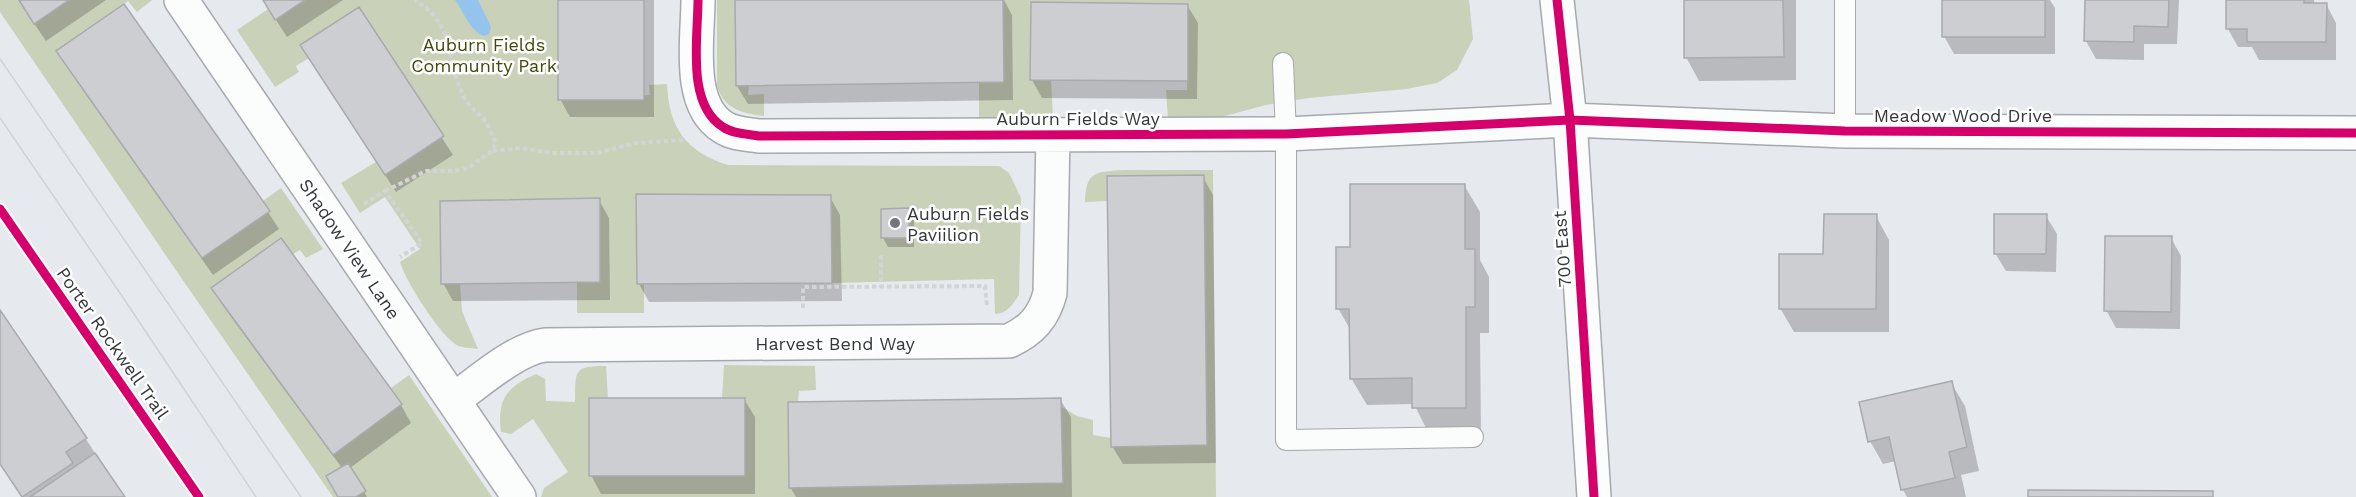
<svg xmlns="http://www.w3.org/2000/svg" width="2356" height="497" viewBox="0 0 2356 497" font-family="'Work Sans',sans-serif">
<style>
.green{fill:#cad1b9}
.water{fill:#94c3ee}
.shadow{fill:#0003}
.building{fill:#cdced2;stroke:#a9aaae;stroke-width:1.5}
.lines{fill:none;stroke-linecap:round;stroke-linejoin:round}
.lane-casing{stroke:#a7a9ad;stroke-width:22}
.street-casing{stroke:#a7a9ad;stroke-width:36}
.secondary-casing{stroke:#a7a9ad;stroke-width:36}
.path{stroke:#d2d4d5;stroke-width:4;stroke-dasharray:4.5 3;stroke-linecap:butt}
.lane{stroke:#fbfcfc;stroke-width:20}
.street{stroke:#fbfcfc;stroke-width:33}
.secondary{stroke:#fbfcfc;stroke-width:33}
.tram{stroke:#d0d1d3;stroke-width:1.5}
.cycleway-casing{stroke:#fff;stroke-width:13}
.cycleway{stroke:#d6006c;stroke-width:9}
.poi-dot{fill:#73757a;stroke:#fff;stroke-width:2}
.labels{text-anchor:middle;dominant-baseline:central;stroke-width:5;stroke-linejoin:round;paint-order:stroke}
.park-label{font-size:18px;fill:#404a0a;stroke:#fff}
.street-label{font-size:18px;fill:#35373b;stroke:#fff}
.poi-label{font-size:18px;fill:#35373b;stroke:#fff;text-anchor:start}
</style>
<rect width="100%" height="100%" fill="#e6e9ee"/>
<path class="green" d="M0,0h19l15,23 35,-23h83l-15,12 -9,-11 -72,50 145,207 62,-57 18,-13 42,61 -17,9 -6,-8 -7,4 -13,-16 -69,50 121,166 70,-50 -11,-16 18,-13 83,122h-159l-151,-218 -182,-267z
M304,0h254l86,100v-5h6l-1,-10 18,-1c2,44 19,68 61,81l271,1 10,7 12,25 -2,97c-6,9 -12,19 -24,19l-1,-35 -162,4 -1,-88 -195,-1 1,90h7v29h-67v-31l23,-1 -1,-83 -157,3 18,83 2,27 16,38c-7,-1 -18,-1 -23,-5 -17,-12 -49,-62 -55,-82l20,-13 -35,-52 -25,16 -19,-30 35,-21 9,13 59,-39 -86,-129 -58,38 9,13 -13,8 3,6 -24,15 -38,-57 31,-21 8,11z
M717,0h18l1,86 13,-1 -1,10 16,-1v22c-21,-2 -42,-8 -47,-31z
M1003,0h466l4,39 -16,31 -20,13 -31,6 -97,9 -43,7 -56,15 -42,-2 -2,-28h21l1,-86 -157,-2 -1,78h21l2,37 -74,1v-35l25,-1z
M1123,170h90l3,327h-675l3,-9 24,-16 -35,-53 -22,15 -10,-2c-4,-32 5,-45 35,-58l9,5 1,22 29,1c1,-31 -3,-36 31,-36l2,32h-19l156,78v-78h-23l2,-33 91,1 1,24 -17,1 -1,11 -10,1 1,85 273,-5v-76l15,9 16,4v15l18,3v8l96,-1 -100,-269 1,25 -23,1c1,-30 9,-30 38,-32z"/>
<path class="water" d="M455,0h23l13,27 -2,7 -5,2c-14,-5 -20,-24 -29,-36z"/>
<path class="shadow" d="M18,0h88l-60,41z
M263,0h80l-56,37z
M560,0h94v117h-84l-10,-18z
M736,0h268l8,15 1,85 -265,4 -11,-18z
M1685,0h111v80l-97,1 -13,-24z
M1943,0h107l5,8v46h-101l-10,-18z
M2087,0h92l-2,44h-33v16l-48,-1 -10,-18z
M2228,0h86v4h12l10,19v37h-77l-7,-13h-14l-10,-18z
M1187,5l11,18 -1,76 -155,-1 -10,-18z
M358,9l95,146 -57,37 -84,-129z
M58,51l210,161 11,17 -66,46 -145,-206z
M1203,177l10,18 3,268 -93,1 -11,-18z
M1464,185l16,27v48l9,17v56h-9l1,101h-52l-15,-30 -47,1 -16,-27v-47l-13,-23 14,-60z
M830,197l10,18 2,86 -193,1 -10,-18z
M599,200l10,18 1,82 -157,1 -10,-18z
M908,210l6,9v28h-26l-5,-9z
M1876,216l13,24v92h-95l-14,-24 45,-53z
M2046,216l11,18 -1,38 -50,-1 -11,-18z
M2171,238l10,18 -1,73 -64,-1 -10,-18z
M280,240l121,165 10,18 -61,45 17,29h-27l2,-29 -119,-162 -10,-18z
M0,312l86,127 37,58h-101l-22,-33z
M1951,383l14,23 14,65 -18,4 5,22h-59l-4,-7 -7,-29 -13,3 -13,-23z
M744,399l11,18v77h-154l-10,-19z
M1060,399l11,18 1,80h-276l-6,-10z"/>
<path class="building" d="M19,0h50l-35,24z
M263,0h42l-30,20z
M558,0h86v100h-86z
M735,0h268l1,82 -268,4z
M1684,0h99l1,57 -100,1z
M1942,0h103v37h-103z
M2085,0h84l-1,27 -34,-1v16l-50,-1z
M2226,0h78v3h23l-1,39h-79v-13h-21z
M1031,2l157,2v77l-158,-1z
M124,4l146,207 -68,47 -146,-207z
M359,7l85,129 -59,39 -85,-130z
M1204,175l3,270 -96,2 -4,-271z
M1350,184h115v65h10v58h-9v101h-54v-30l-62,1 -1,-70h-13v-62h14z
M636,194l195,1 1,88 -195,1z
M600,198v84l-159,2 -1,-83z
M909,208v30h-28v-29z
M1824,214h53l-1,95h-97v-55h44z
M1994,214h53l-1,40h-52z
M2105,236h67l-1,76 -67,-1z
M281,238l121,166 -69,51 -122,-167z
M0,310l87,128 -21,14 7,11 -51,34 -22,-33z
M1952,381l15,66 -18,5 6,26 -54,12 -12,-53 -21,5 -9,-40z
M589,398h156v78h-156z
M1061,398l2,85 -274,5 -1,-86z
M95,453l30,44h-95z
M348,463l18,28 -10,6h-18l-12,-21z
M2028,490l185,1v6h-185z"/>
<g class="lines">
<defs>
<path id="lane" d="M1283,63l3,71v306l187,-3
M1845,131v-131"/>
<path id="street" d="M181,0l338,497
M698,0c0,38 -12,104 25,127 10,7 24,7 36,9l527,-2 284,-14 275,11 511,2
M453,400c25,-17 62,-51 92,-55l464,-4c22,-10 35,-24 41,-48l3,-158"/>
<path id="secondary" d="M1557,0l13,120 24,377"/>
</defs>
<use href="#lane" class="lane-casing"/>
<use href="#street" class="street-casing"/>
<use href="#secondary" class="secondary-casing"/>
<path class="path" d="M493,151l28,-3 30,5h46l39,-10 48,-3
M385,191l41,-20h27l15,-3 24,-17 4,-8c-4,-9 -8,-18 -13,-25 -7,-7 -14,-12 -19,-21 -20,-38 -6,-70 -49,-97
M364,204l21,-13 37,52 -22,14
M881,255v32
M803,308v-21l182,-1 2,20"/>
<use href="#lane" class="lane"/>
<use href="#street" class="street"/>
<use href="#secondary" class="secondary"/>
<path class="tram" d="M0,59l301,438
M0,118l122,178 134,201"/>
<defs>
<path id="cycleway" d="M698,0c0,38 -12,104 25,127 10,7 24,7 36,9l527,-2 284,-14 275,11 511,2
M1557,0l13,120 24,377
M0,209l199,288"/>
</defs>
<use href="#cycleway" class="cycleway-casing"/>
<use href="#cycleway" class="cycleway"/>
</g>
<circle class="poi-dot" cx="895" cy="223" r="6"/>
<g class="labels">
<g class="park-label">
<text x="484" y="44">Auburn Fields<tspan x="484" dy="21">Community Park</tspan></text>
</g>
<g class="street-label">
<text x="1963" y="115">Meadow Wood Drive</text>
<text x="1078" y="118">Auburn Fields Way</text>
<text transform="translate(350 249) rotate(56)">Shadow View Lane</text>
<text transform="translate(1562 249) rotate(-94)">700 East</text>
<text transform="translate(113 343) rotate(55)">Porter Rockwell Trail</text>
<text x="835" y="343">Harvest Bend Way</text>
</g>
<g class="poi-label">
<text x="907" y="213">Auburn Fields<tspan x="907" dy="21">Paviilion</tspan></text>
</g>
</g>
</svg>
